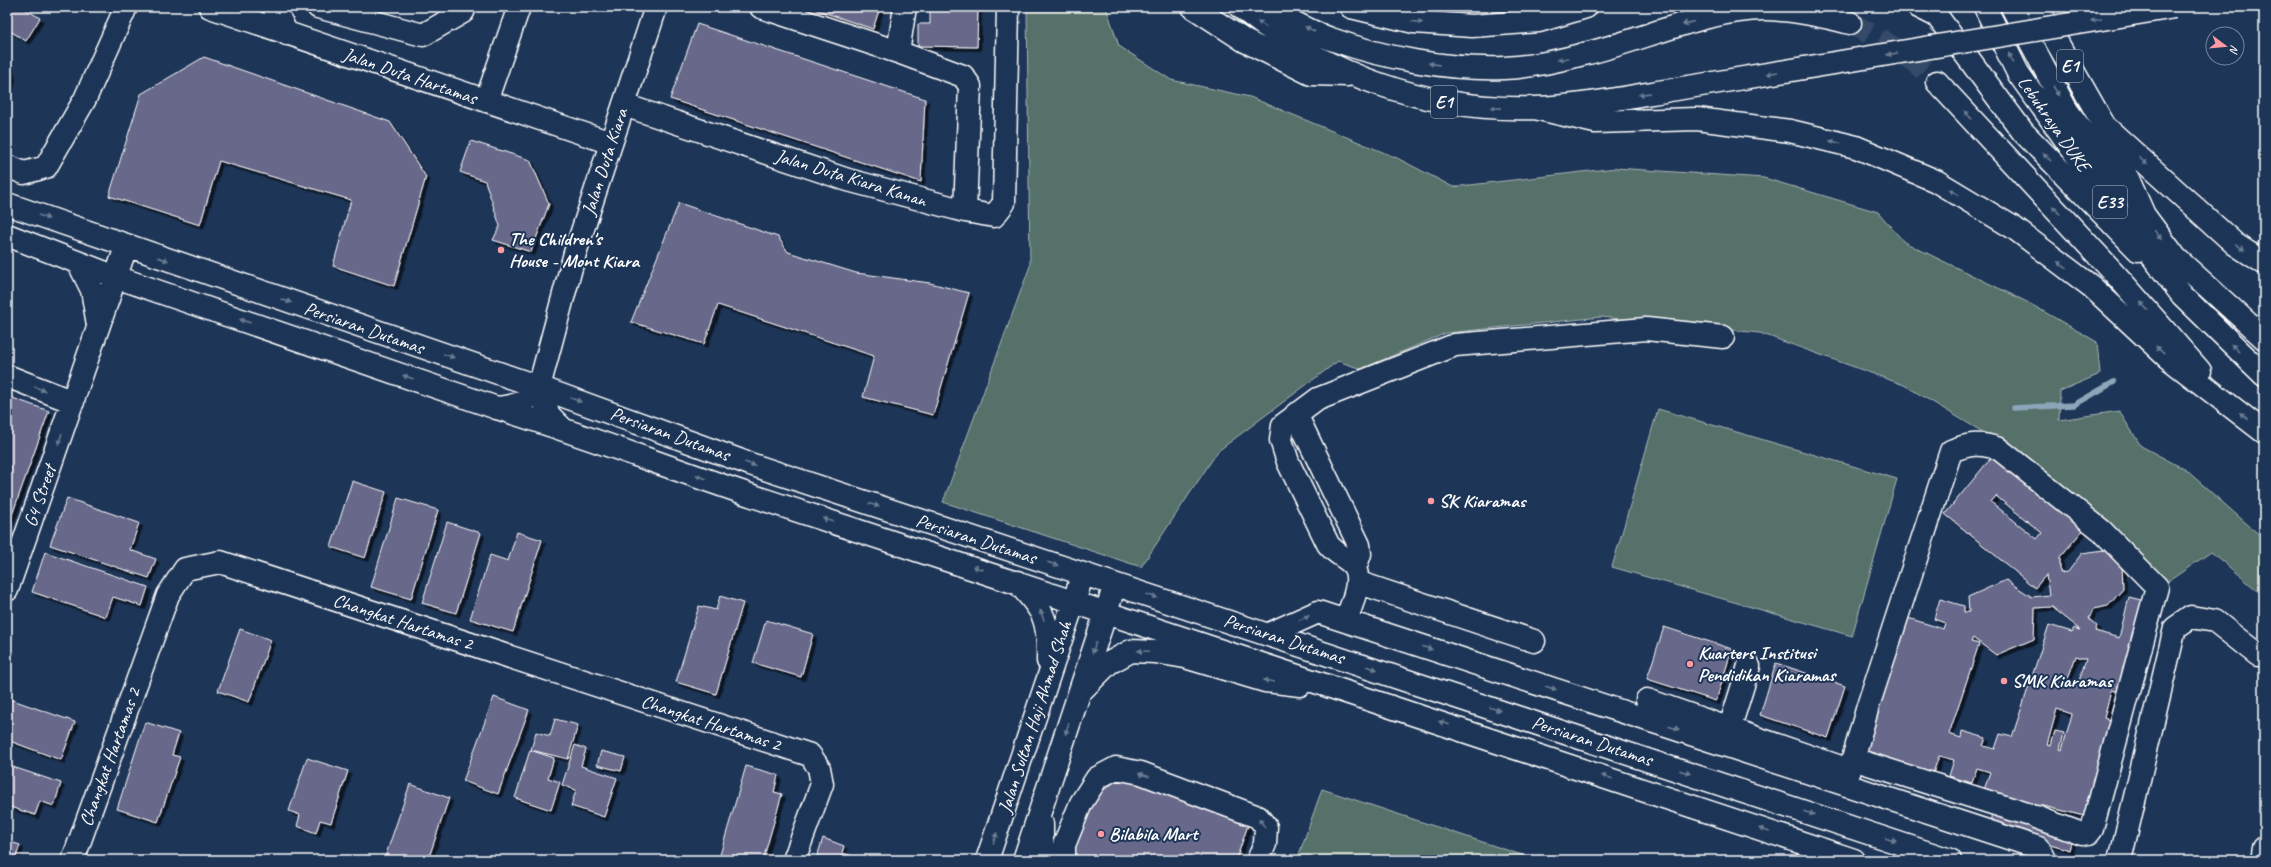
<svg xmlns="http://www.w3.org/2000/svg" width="2271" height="867" viewBox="0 0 2271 867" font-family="Caveat,sans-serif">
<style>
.green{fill:#576f6b;stroke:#abb7b5}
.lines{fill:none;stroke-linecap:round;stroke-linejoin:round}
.stream{stroke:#8ea6b9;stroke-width:5.5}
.building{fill:#67678a;stroke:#fff;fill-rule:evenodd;filter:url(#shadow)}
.highway-tunnel{stroke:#344968;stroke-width:22;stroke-dasharray:22 11;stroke-linecap:butt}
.minor-casing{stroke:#fff;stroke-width:25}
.major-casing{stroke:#fff;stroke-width:25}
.highway-casing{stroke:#fff;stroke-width:25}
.minor{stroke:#1d3557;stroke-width:22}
.major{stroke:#1d3557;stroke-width:22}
.highway{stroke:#1d3557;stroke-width:22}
.highway-bridge-casing{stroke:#fff;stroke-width:25;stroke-linecap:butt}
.highway-bridge{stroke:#1d3557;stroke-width:22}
.oneway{fill:#6c7c92}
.poi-dot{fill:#ff9aa2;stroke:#1d3557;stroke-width:1.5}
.labels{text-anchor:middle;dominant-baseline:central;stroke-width:4;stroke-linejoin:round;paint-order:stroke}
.shield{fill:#1d3557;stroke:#bbc2cd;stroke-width:1}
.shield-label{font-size:18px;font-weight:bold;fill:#fff}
.street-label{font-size:19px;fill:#fff;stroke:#1d3557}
.poi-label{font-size:19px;font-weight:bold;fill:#fff;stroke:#1d3557;text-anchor:start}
</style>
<defs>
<filter id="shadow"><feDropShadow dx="3.5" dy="3.5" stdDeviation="0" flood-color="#0009"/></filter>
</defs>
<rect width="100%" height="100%" fill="#1d3557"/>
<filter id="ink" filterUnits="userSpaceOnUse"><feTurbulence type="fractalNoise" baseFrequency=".025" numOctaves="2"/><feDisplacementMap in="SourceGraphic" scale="8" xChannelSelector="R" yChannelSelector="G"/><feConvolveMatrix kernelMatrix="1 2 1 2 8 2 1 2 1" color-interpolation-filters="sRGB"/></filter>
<g filter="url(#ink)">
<path class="green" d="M1027,7h79l13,39 52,34 79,17 147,61 56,29 163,-19 148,10 114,34 26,30 123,60 70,40 3,32 -40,17 -1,29 60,-9 22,35 45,24 78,69v57l-53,-44 -48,33 -130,-123 -129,-77 -144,-52 -159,-16 -155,16 -85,36 -23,-8 -120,90 -77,116 -198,-65 87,-236z
M1658,409l239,70 -45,157 -240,-69z
M1322,789l215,71h-240z"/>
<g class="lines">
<path class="stream" d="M2259,244l5,-4
M2014,408l60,-3 40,-23"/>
</g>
<path class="building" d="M7,7h15l18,11 -14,23 -19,-12z
M808,7h72l-7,22z
M930,7h48l-1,40 -59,-1v-22h12z
M697,24l228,75 -4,83 -251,-83z
M204,57l186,65 36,55 -32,109 -61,-20 18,-66 -132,-39 -19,64 -91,-29 32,-102z
M7,58l5,19 -5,19z
M471,141l59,19 19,44 -18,48 -38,-12 7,-14 -15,-45 -25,-9z
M679,203l99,34 10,15 68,21 74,10 39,10 -36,122 -70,-18 11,-41 -156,-51 -14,39 -73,-22z
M7,396l42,15 -42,118z
M1999,448l90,75 -29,34v16l8,-1 14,-19 22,-3 18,14 1,25 -15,17 -15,3 -4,10 8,7 -2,5 24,7 10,-41 16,4 -24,92 -10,-3 -7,28 9,3 -25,96 -48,-12 -7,20 40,13 -3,12 -81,-25 4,-14 -9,-21 6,-18 -13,-4 -5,15 -23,-7 5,-16 -15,-4 -6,17 -67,-22 42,-133 35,11 2,-6 -11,-4 6,-20 24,7v6h5l-1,-15 38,-17 26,17 17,-2 -3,-20 -11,13 -90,-74zM1996,496l46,37 -5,6 -46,-37zM2052,607l29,23 -7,-2 -2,4 -23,-7 -37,112 -12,-3 -5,15 -12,-3 3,-8 -24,-7 -1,7 -12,-4 30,-90 -8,-2 2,-4 23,17 38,-16 1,-31zM2076,656l10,3 -8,25 -11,-3zM2057,709l15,5 -10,36 -2,-1 4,-16 -9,-2 -4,15 -4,-1z
M352,481l34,11 -21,66 -34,-11z
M67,498l72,25 -9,27 26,9 -7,19 -99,-33z
M398,498l40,12 -27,89 -40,-12z
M447,522l34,11 -25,80 -34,-10z
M517,532l25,8 -29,92 -43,-13 20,-64 18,6z
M45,552l103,35 -6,19 -29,-9 -7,20 -74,-25z
M720,596l23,7 -27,91 -40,-12 23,-76 17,4z
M766,620l47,14 -12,43 -48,-14z
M1664,627l68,22 -16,52 -69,-22z
M240,629l31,11 -22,62 -31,-11z
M1776,663l69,23 -17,52 -68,-23z
M494,697l35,13 -31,84 -35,-13z
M7,698l68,24 -14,38 -54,-20z
M555,719l23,6 -10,34 -37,-9 5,-18 14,4z
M145,722l34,11 -7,22 8,2 -22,65 -41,-13z
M575,745l11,4 -5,17 36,12 -13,39 -33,-11 5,-16 -14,-5z
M530,750l24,8 -6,20 12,4 -9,28 -36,-12z
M601,751l24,6 -4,14 -24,-6z
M307,758l41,13 -17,52 -11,-3 -4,13 -19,-7 3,-11 -11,-4z
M7,765l54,18 -7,23 -14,-5 -5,14 -28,-9z
M746,766l32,9 -4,17 8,2 -19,66h-24l-19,-5z
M1120,778l129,44 -13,38h-166l17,-58z
M410,784l39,14 -21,62h-44z
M823,838l21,8 -4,14h-24z
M7,841l13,4 -5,15h-8z
M843,853l21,7h-23z"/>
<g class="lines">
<path class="highway-tunnel" d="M1850,23c33,17 61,33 87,59"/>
<defs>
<path id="minor" d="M210,7l401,136
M274,7l13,27
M318,7l105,28 40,-23 2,-5
M1919,7l18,9 86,116 115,118
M898,52l7,-45
M486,101l33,-94
M624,105l224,75 117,31 5,-125 -7,-10 -65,-24 -137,-45
M7,166l17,7 22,-6 39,-68 41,-92
M7,204l532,183 211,77 1200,396
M965,211l29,5 10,-13 4,-196
M7,235l109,42 381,131c88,27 172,60 259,89 366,119 732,241 1098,363
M79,264l13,26 6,35
M7,376l66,26
M1296,414l63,131 1,9 -5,14
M1017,582c28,30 32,38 31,79
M1357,582l177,59
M7,590l119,-343
M1346,621c5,-16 20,-46 4,-59 -9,-7 -16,-10 -22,-18l-40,-82 -7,-22 2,-15 35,-26 137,-54 191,-16 77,8
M1269,634l49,-22 721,236 5,12
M1083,689l26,-26 22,-12 24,1 30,5 80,24 35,4
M1647,700l202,70
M1725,743l24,-77
M1853,759l15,-53 83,-255c17,-7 30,-9 48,-2l102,81 56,57 -65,242 -3,4 -7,1 -46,-17
M1849,773l4,-14 174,55
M73,860l95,-265 17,-26 35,-7 590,193 9,13 3,16 -28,76
M987,860l92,-274
M1024,860l87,-263
M1042,860v-36
M1064,860v-15l17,-42 16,-25 19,-10 25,5 117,44 8,10 -1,17 -7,16
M2120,860l55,-232 16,-11 24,4 43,34
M2262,860l2,-13"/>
<path id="major" d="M539,387l10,28 12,12
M497,408c21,-2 28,-5 42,-21l36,-134 81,-246"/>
<path id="highway" d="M1193,7l52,34 66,33 37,1
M1240,7c82,66 188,105 294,101 54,-2 108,-14 161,-22 79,-13 157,-26 236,-39
M1265,7c21,11 43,24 66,32 52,19 117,31 173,29 27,-1 54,-7 80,-14 57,-13 125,-46 183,-45 28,1 56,7 83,14
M1351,7l63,15 58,4 67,-5 47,-14
M1985,7l33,66 84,118 80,104 82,80
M2012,7l54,102 53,72
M2037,7l67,118 40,90 32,43 88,80
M1937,82l180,194 83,95
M1535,108l60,14 102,-3 93,12 66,16 80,34 78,47 78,59 75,70 97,75
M2109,130l126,114 29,19"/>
</defs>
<use href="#minor" class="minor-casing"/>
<use href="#major" class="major-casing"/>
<use href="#highway" class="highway-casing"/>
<use href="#minor" class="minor"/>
<use href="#major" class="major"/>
<use href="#highway" class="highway"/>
<defs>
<path id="highway-bridge" d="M1931,47l244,-40"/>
</defs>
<use href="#highway-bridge" class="highway-bridge-casing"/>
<use href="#highway-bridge" class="highway-bridge"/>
</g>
<defs><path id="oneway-solid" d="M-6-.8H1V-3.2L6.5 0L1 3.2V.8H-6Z"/></defs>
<g class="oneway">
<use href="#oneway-solid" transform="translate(2096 20) rotate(171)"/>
<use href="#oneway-solid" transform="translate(1417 22) rotate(7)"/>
<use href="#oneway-solid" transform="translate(1688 23) rotate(167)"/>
<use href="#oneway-solid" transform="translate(1262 24) rotate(-144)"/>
<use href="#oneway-solid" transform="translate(1310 29) rotate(-154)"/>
<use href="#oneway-solid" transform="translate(1892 54) rotate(171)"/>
<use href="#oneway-solid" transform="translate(2011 58) rotate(-117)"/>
<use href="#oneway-solid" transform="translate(1563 59) rotate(168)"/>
<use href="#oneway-solid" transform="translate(1434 64) rotate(-171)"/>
<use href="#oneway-solid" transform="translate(1772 73) rotate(171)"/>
<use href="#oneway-solid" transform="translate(2056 91) rotate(61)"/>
<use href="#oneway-solid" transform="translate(1644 94) rotate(171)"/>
<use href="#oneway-solid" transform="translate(1496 108) rotate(-179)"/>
<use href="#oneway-solid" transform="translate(1968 115) rotate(-133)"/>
<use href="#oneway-solid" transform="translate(1835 142) rotate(-166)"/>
<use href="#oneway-solid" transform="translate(2047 157) rotate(-134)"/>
<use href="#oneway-solid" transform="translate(2143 161) rotate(42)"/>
<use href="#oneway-solid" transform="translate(1954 192) rotate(-149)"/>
<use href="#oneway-solid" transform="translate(2056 210) rotate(-133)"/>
<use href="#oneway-solid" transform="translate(44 217) rotate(20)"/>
<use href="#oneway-solid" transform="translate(2158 235) rotate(53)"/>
<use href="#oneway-solid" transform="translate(2240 247) rotate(35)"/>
<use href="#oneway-solid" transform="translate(163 259) rotate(19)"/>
<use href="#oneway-solid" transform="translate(2062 265) rotate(-143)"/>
<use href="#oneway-solid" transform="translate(286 301) rotate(19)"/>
<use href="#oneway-solid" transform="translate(2144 306) rotate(-132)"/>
<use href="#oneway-solid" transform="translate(245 321) rotate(-161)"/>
<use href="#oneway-solid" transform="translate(2235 348) rotate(-135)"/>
<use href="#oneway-solid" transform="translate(2160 350) rotate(-137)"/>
<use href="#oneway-solid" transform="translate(449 356) rotate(19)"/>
<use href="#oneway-solid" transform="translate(408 377) rotate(-161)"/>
<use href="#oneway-solid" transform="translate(40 389) rotate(22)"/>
<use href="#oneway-solid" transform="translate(576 400) rotate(20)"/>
<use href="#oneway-solid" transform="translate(2244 416) rotate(-141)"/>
<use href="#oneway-solid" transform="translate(60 439) rotate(109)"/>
<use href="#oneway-solid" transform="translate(750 464) rotate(20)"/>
<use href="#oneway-solid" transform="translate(701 477) rotate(-160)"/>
<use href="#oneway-solid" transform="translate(874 505) rotate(18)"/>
<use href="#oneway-solid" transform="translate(828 520) rotate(-162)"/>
<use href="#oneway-solid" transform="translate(1053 564) rotate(18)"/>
<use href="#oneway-solid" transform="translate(978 568) rotate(-162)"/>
<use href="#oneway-solid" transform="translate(1152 596) rotate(18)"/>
<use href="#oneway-solid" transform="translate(1042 615) rotate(-110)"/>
<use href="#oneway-solid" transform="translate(1304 618) rotate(-24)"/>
<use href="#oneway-solid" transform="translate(1094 648) rotate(108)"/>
<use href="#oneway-solid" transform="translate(1427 648) rotate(18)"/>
<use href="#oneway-solid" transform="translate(1143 651) rotate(-178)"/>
<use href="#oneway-solid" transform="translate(1372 668) rotate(18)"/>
<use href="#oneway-solid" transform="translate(1269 681) rotate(-170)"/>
<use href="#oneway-solid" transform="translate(1551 688) rotate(18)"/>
<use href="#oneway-solid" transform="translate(1495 709) rotate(18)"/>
<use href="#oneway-solid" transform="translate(1444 723) rotate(-162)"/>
<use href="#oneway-solid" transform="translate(1674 728) rotate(18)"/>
<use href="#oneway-solid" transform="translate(1067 729) rotate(108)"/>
<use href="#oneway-solid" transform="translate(1685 772) rotate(18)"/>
<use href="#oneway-solid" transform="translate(1144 775) rotate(-162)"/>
<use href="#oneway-solid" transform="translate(1607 777) rotate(-162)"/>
<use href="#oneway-solid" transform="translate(1809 813) rotate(18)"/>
<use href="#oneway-solid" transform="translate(1262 823) rotate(-121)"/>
<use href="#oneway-solid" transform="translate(1764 830) rotate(-161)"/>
<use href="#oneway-solid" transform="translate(995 838) rotate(-71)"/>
<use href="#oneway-solid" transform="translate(1891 840) rotate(18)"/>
</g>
</g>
<g class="poi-dot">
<circle cx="501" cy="250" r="4"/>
<circle cx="1431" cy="501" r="4"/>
<circle cx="1690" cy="664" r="4"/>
<circle cx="2004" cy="681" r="4"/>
<circle cx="1101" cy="834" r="4"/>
</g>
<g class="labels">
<g class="shield">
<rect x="2057" y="50" width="26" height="32" rx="3"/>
<rect x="1431" y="86" width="26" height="32" rx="3"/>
<rect x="2093" y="186" width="34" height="32" rx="3"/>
</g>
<g class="shield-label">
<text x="2070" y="66">E1</text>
<text x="1444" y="102">E1</text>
<text x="2110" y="202">E33</text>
</g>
<g class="street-label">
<text transform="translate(410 76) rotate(19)">Jalan Duta Hartamas</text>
<text transform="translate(2054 124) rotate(55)">Lebuhraya DUKE</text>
<text transform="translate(605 162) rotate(-72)">Jalan Duta Kiara</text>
<text transform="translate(851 178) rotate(17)">Jalan Duta Kiara Kanan</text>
<text transform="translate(364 328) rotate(19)">Persiaran Dutamas</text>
<text transform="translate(670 434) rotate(20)">Persiaran Dutamas</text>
<text transform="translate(40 496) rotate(-71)">G4 Street</text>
<text transform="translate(976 539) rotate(18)">Persiaran Dutamas</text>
<text transform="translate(403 622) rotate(18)">Changkat Hartamas 2</text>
<text transform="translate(1284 639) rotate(18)">Persiaran Dutamas</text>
<text transform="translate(1035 717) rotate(-72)">Jalan Sultan Haji Ahmad Shah</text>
<text transform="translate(711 723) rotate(18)">Changkat Hartamas 2</text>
<text transform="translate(1592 741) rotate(18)">Persiaran Dutamas</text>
<text transform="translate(110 757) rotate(-70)">Changkat Hartamas 2</text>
</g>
<g class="poi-label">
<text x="509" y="239">The Children's<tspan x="509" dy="22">House - Mont Kiara</tspan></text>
<text x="1439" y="501">SK Kiaramas</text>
<text x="1698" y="653">Kuarters Institusi<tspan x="1698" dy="22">Pendidikan Kiaramas</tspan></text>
<text x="2012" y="681">SMK Kiaramas</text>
<text x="1109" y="834">Bilabila Mart</text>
</g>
</g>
<rect width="2271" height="867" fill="none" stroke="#1d3557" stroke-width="24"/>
<rect x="12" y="12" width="2247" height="843" fill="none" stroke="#fff" stroke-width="1.5" filter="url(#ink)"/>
<g transform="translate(2225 46) rotate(106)"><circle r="19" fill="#1d3557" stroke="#77869a"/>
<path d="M0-3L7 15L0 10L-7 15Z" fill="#ff9aa2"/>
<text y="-6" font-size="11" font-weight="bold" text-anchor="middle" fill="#ffffff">N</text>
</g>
</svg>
